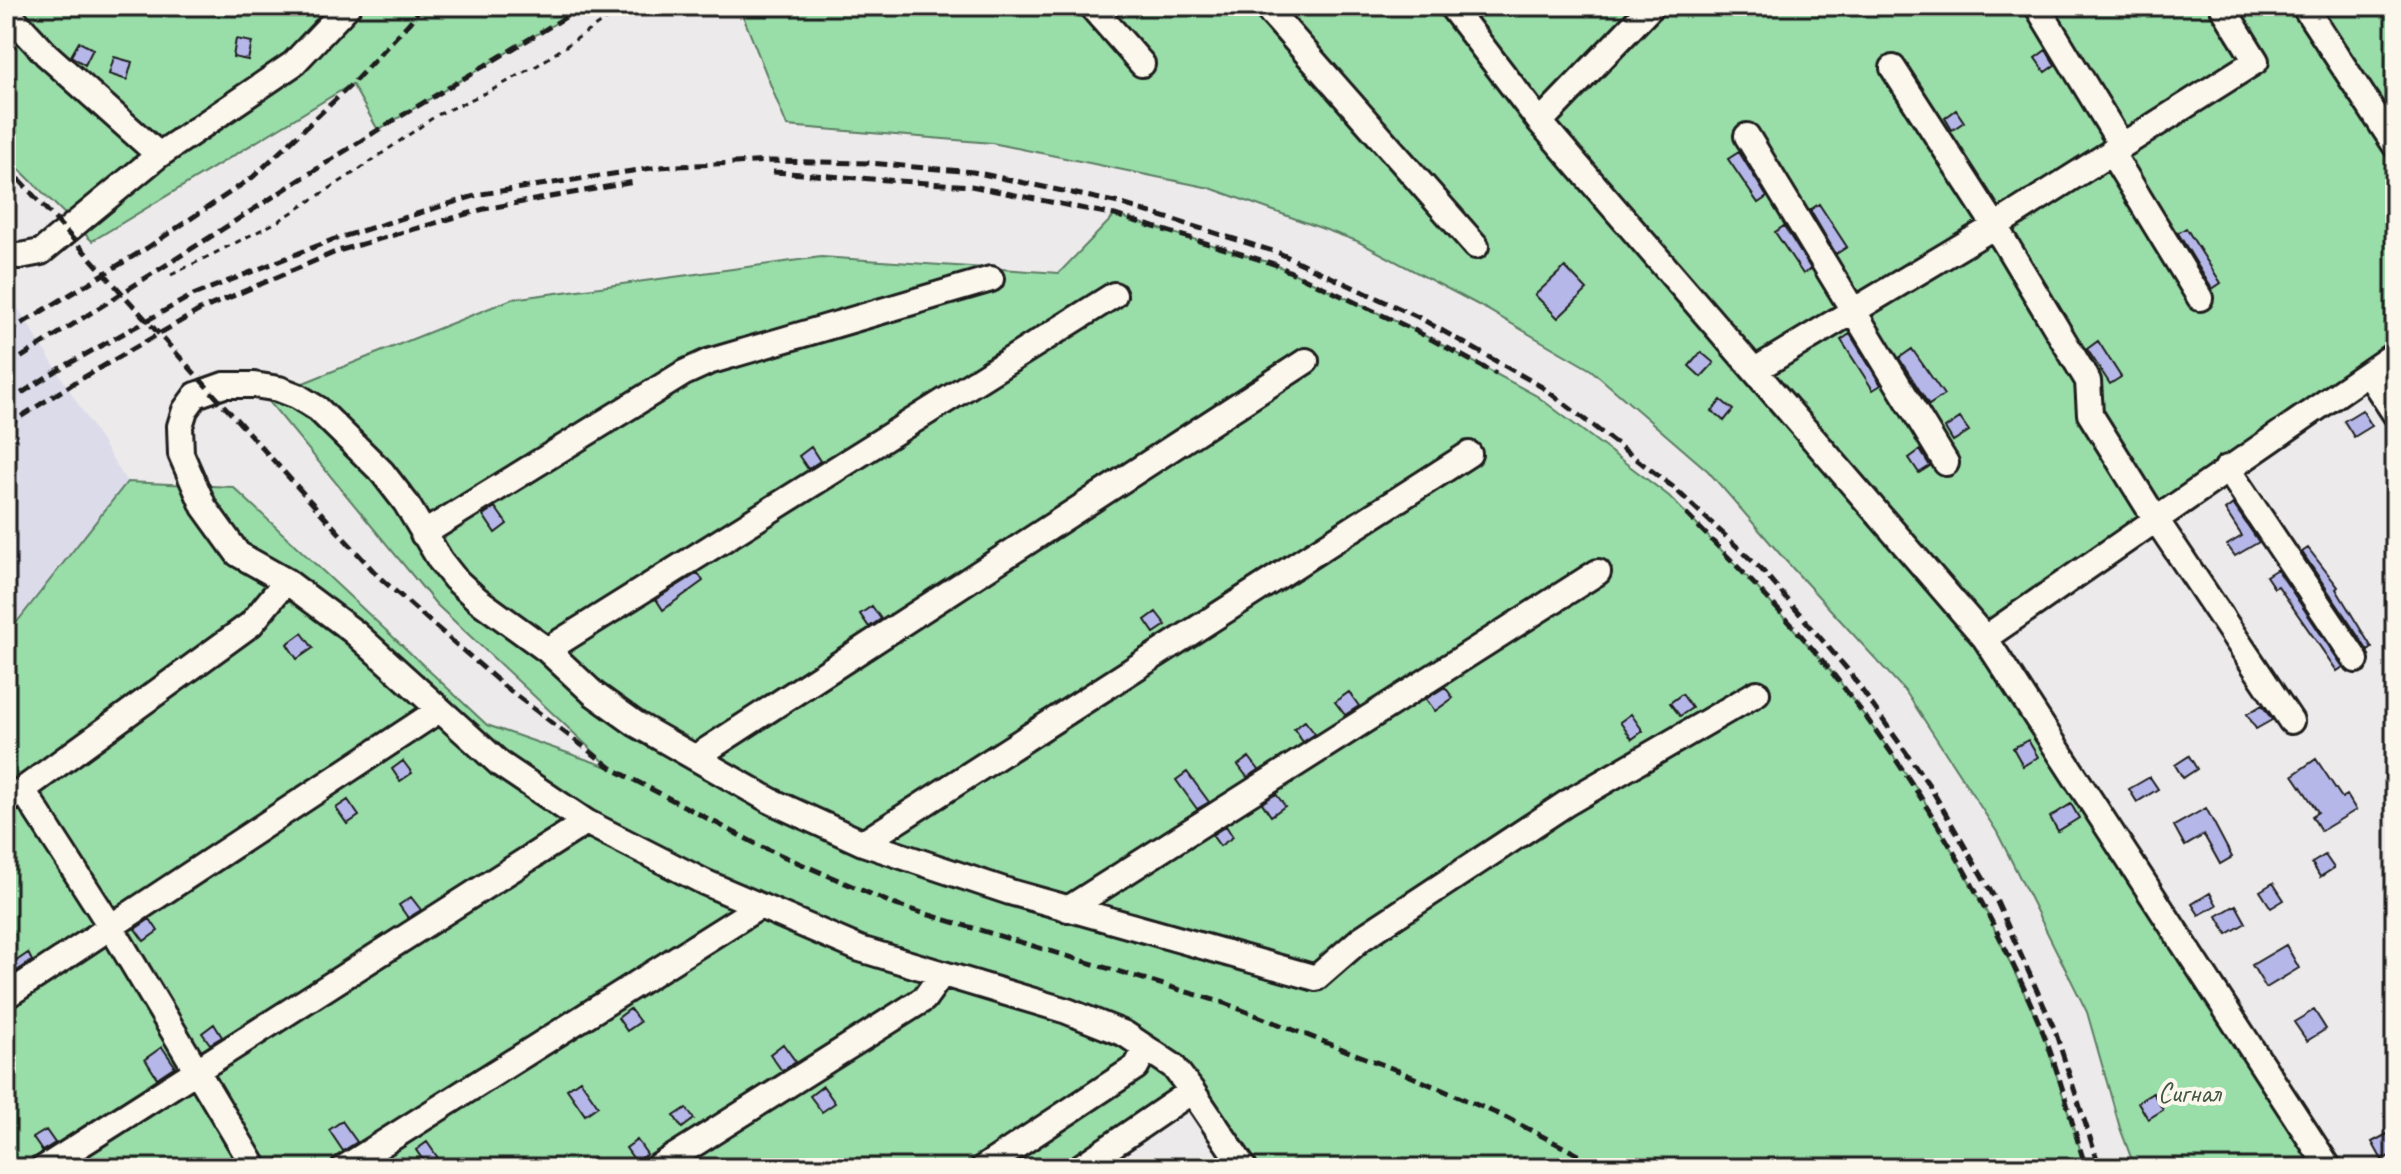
<svg xmlns="http://www.w3.org/2000/svg" width="2401" height="1174" viewBox="0 0 2401 1174" font-family="Caveat,sans-serif">
<style>
.built{fill:#dcdbea}
.green{fill:#99dda9;stroke:#5a7c62;stroke-width:2}
.building{fill:#b5b7e9;stroke:#1c1c1c;stroke-width:2}
.lines{fill:none;stroke-linecap:round;stroke-linejoin:round}
.minor-casing{stroke:#1c1c1c;stroke-width:30}
.path{stroke:#1c1c1c;stroke-width:3;stroke-dasharray:6 6;stroke-linecap:butt}
.minor{stroke:#fbf7ec;stroke-width:24}
.rail{stroke:#1c1c1c;stroke-width:5;stroke-dasharray:12 6;stroke-linecap:butt}
.labels{text-anchor:middle;dominant-baseline:central;stroke-width:8;stroke-linejoin:round;paint-order:stroke}
.park-label{font-size:28px;fill:#425646;stroke:#fbf7ec}
</style>
<rect width="100%" height="100%" fill="#edeaeb"/>
<filter id="ink" filterUnits="userSpaceOnUse"><feTurbulence type="fractalNoise" baseFrequency=".0125" numOctaves="2"/><feDisplacementMap in="SourceGraphic" scale="16" xChannelSelector="R" yChannelSelector="G"/><feConvolveMatrix kernelMatrix="1 2 1 2 8 2 1 2 1" color-interpolation-filters="sRGB"/></filter>
<g filter="url(#ink)">
<path class="built" d="M11,297l116,185 -121,154v-336z"/>
<path class="green" d="M6,6h578l-206,124 -26,-46 -260,157 -86,-85z
M739,6h1656v348l-409,284 343,530h-194l-15,-40 -33,-116 -90,-180 -91,-140 -120,-131 -78,-90 -117,-101 -105,-61 -129,-68 -147,-53 -218,-45 -205,-17z
M1115,215l159,49 140,66 123,66 132,100 85,88 83,94 83,115 67,120 57,123 42,132h-842l-53,-77 -112,77h-1073v-532l121,-154 106,5 254,238 124,43 -175,-164 -170,-206 246,-99 309,-42 238,16z"/>
<path class="building" d="M236,39l16,3 -4,18 -15,-3z
M79,42l14,7 -8,16 -14,-9z
M2046,50l9,15 -10,7 -10,-14z
M114,57l18,5 -5,18 -18,-6z
M1956,110l8,12 -12,8 -7,-12z
M1739,152l28,45 -9,6 -30,-44z
M1819,204l28,43 -11,7 -26,-44z
M1784,226l27,43 -8,5 -28,-42z
M2186,228l35,55 -9,6 -34,-56z
M1565,267l22,23 -29,28 -23,-23z
M1850,334l31,51 -8,5 -32,-50z
M2098,341l23,36 -11,7 -23,-35z
M1912,349l32,46 -15,10 -30,-47z
M1701,352l13,11 -13,14 -12,-11z
M1721,400l12,10 -9,11 -12,-10z
M2362,410l10,16 -18,11 -10,-16z
M1960,418l9,13 -16,10 -8,-13z
M811,447l9,14 -12,8 -9,-13z
M1920,450l10,16 -11,7 -10,-15z
M2233,504l26,38 -24,14 -8,-11 15,-9 -17,-26z
M495,507l12,17 -12,9 -12,-18z
M2308,548l30,39 -2,2 36,59 -4,3 -66,-99z
M2277,569l66,98 -6,4 -59,-85 -4,2 -8,-12z
M698,573l5,8 -40,29 -7,-11z
M872,606l9,13 -12,8 -9,-13z
M1156,612l10,13 -12,8 -9,-13z
M302,633l11,15 -16,11 -10,-15z
M1445,687l8,11 -18,13 -9,-12z
M1349,692l10,14 -14,9 -10,-13z
M1682,694l10,14 -12,8 -10,-13z
M2262,705l10,15 -16,9 -9,-15z
M1631,714l12,17 -11,8 -12,-17z
M1305,721l10,13 -12,8 -9,-13z
M2028,740l10,17 -15,9 -10,-18z
M2189,756l8,13 -14,9 -8,-13z
M1249,757l10,13 -12,7 -9,-12z
M2316,759l26,39 5,-3 9,15 -35,21 -9,-15 6,-4 -25,-37z
M403,761l9,12 -12,8 -8,-12z
M1187,772l22,30 -12,7 -21,-29z
M2150,777l8,12 -21,13 -8,-13z
M1276,794l9,12 -14,10 -9,-13z
M348,800l11,16 -12,8 -11,-16z
M2071,804l8,14 -21,13 -8,-14z
M2206,808l26,49 -12,7 -16,-29 -19,11 -11,-20z
M1226,826l7,11 -13,9 -8,-11z
M2325,855l9,13 -14,9 -8,-14z
M2273,883l11,17 -13,8 -11,-17z
M2210,893l7,12 -18,10 -7,-11z
M411,897l10,13 -13,8 -9,-13z
M2236,905l10,18 -19,11 -10,-18z
M150,919l8,12 -14,10 -9,-12z
M2286,945l13,23 -33,20 -14,-23z
M28,953l4,8 -26,17v-10z
M630,1009l10,13 -13,9 -9,-13z
M2314,1010l12,19 -19,12 -13,-19z
M214,1024l8,13 -12,7 -8,-11z
M783,1044l13,18 -14,9 -12,-17z
M162,1047l13,19 -18,12 -12,-19z
M580,1080l18,26 -13,9 -18,-26z
M823,1086l12,17 -13,9 -12,-16z
M2153,1093l10,17 -15,9 -10,-17z
M686,1108l8,11 -12,9 -8,-12z
M342,1121l15,21 -14,9 -14,-21z
M46,1130l9,13 -13,8 -9,-13z
M2395,1130v23l-13,7 -10,-18z
M637,1140l10,14 -11,8 -10,-14z
M427,1142l11,16 -11,8 -11,-16z"/>
<g class="lines">
<defs>
<path id="minor" d="M1091,6l51,58
M1265,6l211,240
M1451,6l89,116 445,516 344,530
M2037,6l85,140
M2304,6l91,139
M6,11l40,43 113,101
M1893,68l102,158 93,155 2,33 65,104 136,203
M1540,122l112,-116
M1747,136l199,327
M2111,152l89,146
M6,255l14,1 21,-4 118,-97 134,-91 55,-58
M1755,370l240,-144 261,-165 -34,-55
M2368,373l27,41
M2227,468l129,192
M423,534l261,-161 24,-11 283,-83
M1985,638l410,-284
M547,650l567,-355
M696,757l610,-396
M23,790l88,137 144,241
M6,802l245,-178 35,-43
M863,843l606,-389
M1068,909l530,-337
M6,996l433,-286
M1192,1091l-19,-25 -48,-32 -58,-23 -207,-62 -156,-67 -118,-60 -86,-58 -146,-132 -68,-51 -48,-27 -34,-47 -23,-53 -1,-28 5,-16 11,-15 28,-10h30l25,4 18,7 21,13 64,63 24,31 34,57 15,19 23,21 69,50 47,44 42,30 135,77 92,42 147,49 306,86 46,-40 205,-135 190,-110
M44,1168l542,-346
M344,1168l416,-262
M656,1168l268,-169 18,-25
M983,1168l153,-101 10,-19
M1079,1168l113,-77 52,77"/>
</defs>
<use href="#minor" class="minor-casing"/>
<path class="path" d="M171,275l106,-53 80,-51 80,-56 55,-25 46,-25 87,-59"/>
<use href="#minor" class="minor"/>
<path class="rail" d="M6,165l373,412 126,110 108,82 149,78 134,58 328,98 170,66 111,48 99,51
M773,172l198,14 144,29 159,49 140,66 82,44
M6,333l141,-85 106,-71 99,-93 57,-61 13,-17
M6,367l372,-237 206,-124
M6,403l55,-35 132,-73 139,-55 149,-46 178,-27 113,-6 97,2 104,9 146,31 160,50 139,64 124,70 131,100 89,83 85,99 82,116 68,117 57,126 46,140
M6,426l68,-43 126,-73 138,-59 146,-42 150,-27
M1686,514c52,53 105,106 151,165 82,104 157,233 207,356 17,43 28,89 42,133"/>
</g>
</g>
<g class="labels">
<g class="park-label">
<text x="2189" y="1092">Сигнал</text>
</g>
</g>
<rect width="2401" height="1174" fill="none" stroke="#fbf7ec" stroke-width="32"/>
<rect x="16" y="16" width="2369" height="1142" fill="none" stroke="#1c1c1c" stroke-width="3" filter="url(#ink)"/>
</svg>
